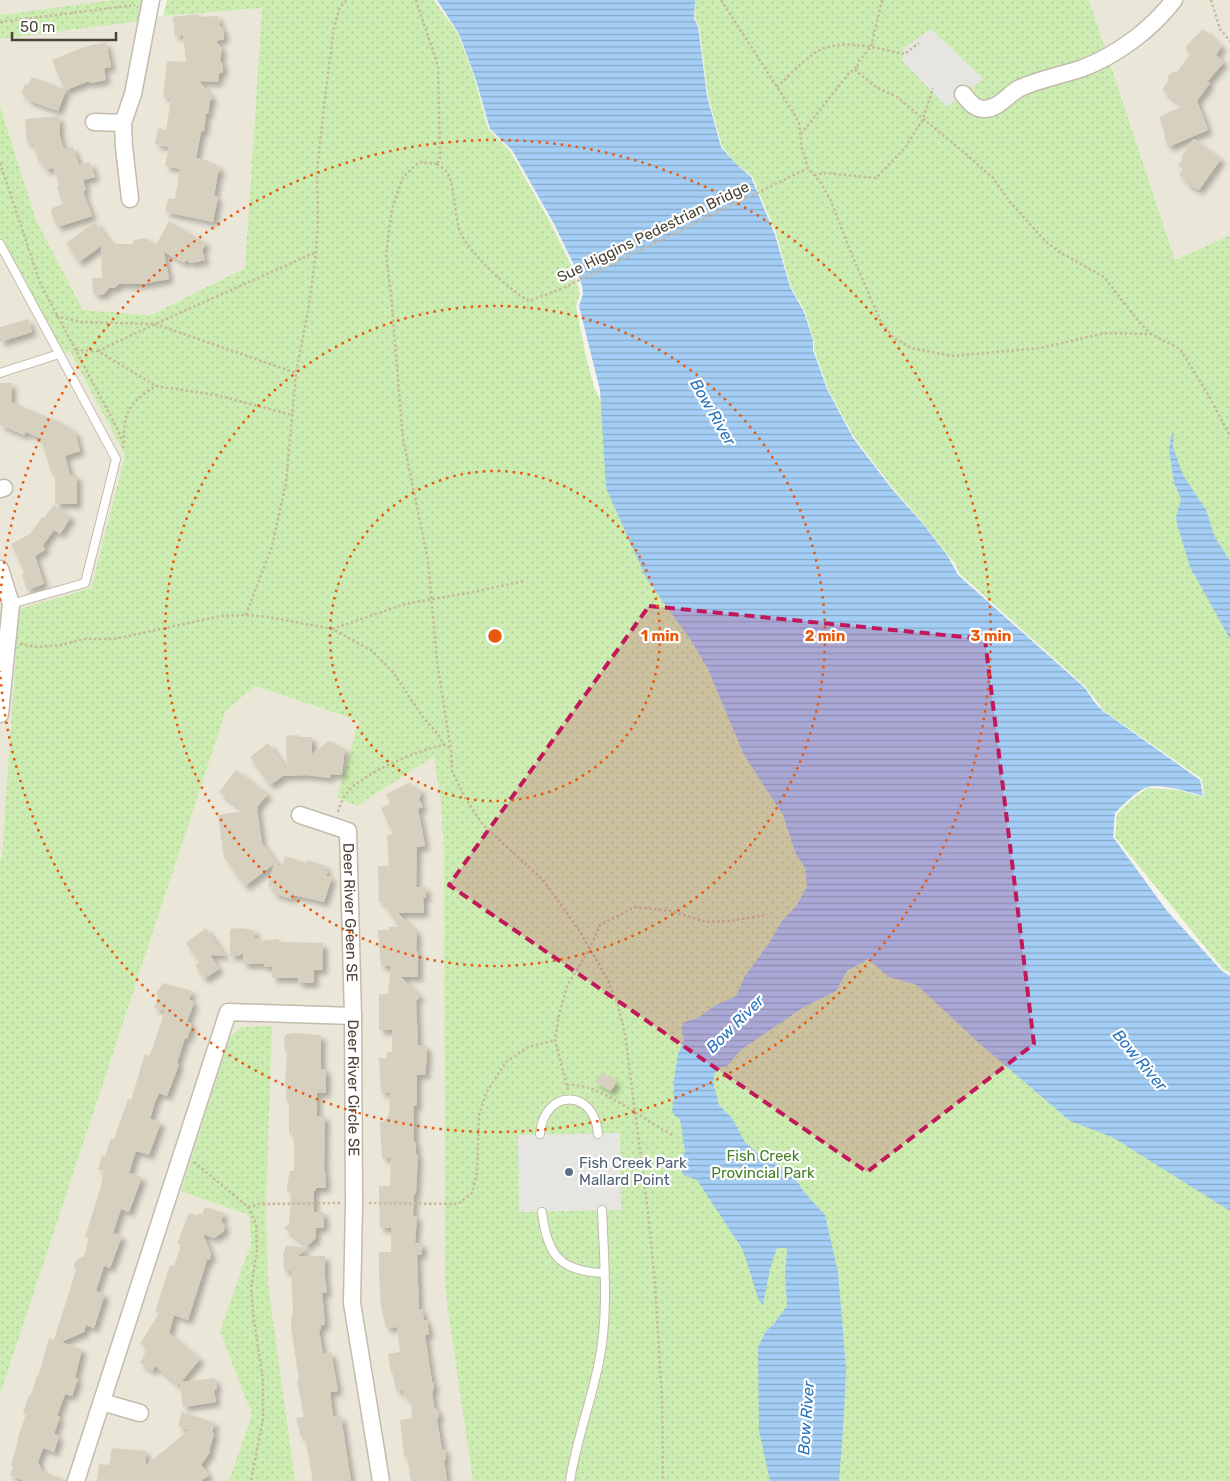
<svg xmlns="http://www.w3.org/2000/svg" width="1230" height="1481" viewBox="0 0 1230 1481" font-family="Rubik,sans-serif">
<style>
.residential{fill:#eae6d8}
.park{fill:url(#park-dots)}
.parking{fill:#e7e5e2}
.water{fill:url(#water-rules)}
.building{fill:#d8d0bf;filter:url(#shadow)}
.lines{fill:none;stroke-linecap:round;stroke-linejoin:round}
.service-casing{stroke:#c2bcac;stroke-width:10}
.minor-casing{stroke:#c2bcac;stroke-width:19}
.path{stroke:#c5ba9c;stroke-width:2.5;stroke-dasharray:2.5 2.5;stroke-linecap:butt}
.service{stroke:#fff;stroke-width:8}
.minor{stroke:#fff;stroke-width:16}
.marked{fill:#c2185b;fill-opacity:0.2;stroke:#c2185b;stroke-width:4;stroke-dasharray:10 6;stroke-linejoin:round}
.ring{fill:none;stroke:#e8590c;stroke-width:2.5;stroke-dasharray:2.5 5}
.service-dot{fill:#5c6f8a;stroke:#fff;stroke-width:2}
.labels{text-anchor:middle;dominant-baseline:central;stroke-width:4.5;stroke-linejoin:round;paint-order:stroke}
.street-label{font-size:15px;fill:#4b4537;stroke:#fff}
.park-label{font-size:15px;fill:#428126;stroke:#fff}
.service-label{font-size:15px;fill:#4e5e75;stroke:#fff;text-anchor:start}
.water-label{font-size:16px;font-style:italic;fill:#2974be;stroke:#fff}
.centre{fill:#e8590c;stroke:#fff;stroke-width:2.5}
.ring-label{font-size:15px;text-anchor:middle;font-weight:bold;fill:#e8590c;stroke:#fff;stroke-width:4.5;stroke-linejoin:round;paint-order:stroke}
</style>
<defs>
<pattern id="park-dots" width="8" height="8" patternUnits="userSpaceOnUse" patternTransform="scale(1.25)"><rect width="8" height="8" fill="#cdecb1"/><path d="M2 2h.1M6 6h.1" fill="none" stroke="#b2cc99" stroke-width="1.8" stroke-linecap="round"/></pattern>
<pattern id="water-rules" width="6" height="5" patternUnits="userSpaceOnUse" patternTransform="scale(1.25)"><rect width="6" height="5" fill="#a4cef5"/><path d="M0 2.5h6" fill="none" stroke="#88a9c7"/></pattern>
<filter id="shadow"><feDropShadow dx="4.5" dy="4.5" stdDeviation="2.5" flood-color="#0004"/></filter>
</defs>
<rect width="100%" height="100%" fill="#f6f3ea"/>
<path class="residential" d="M0,0h112l-112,15z
M1089,0h141v235l-55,25z
M262,8l-17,260 -94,47 -68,-5 -47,-90 -36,-114v-67l163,-23z
M0,244l70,108 55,103 -34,133 -91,272z
M255,686l105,35 -23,76 97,-41 10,50 36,675h-480v-86l226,-684z"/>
<path class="park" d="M112,0h39l-4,20 -147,19v-24z
M167,0h267l24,34 17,46 13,49 22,22 40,71 22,45 8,27 -4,12 9,46 9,35 20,41 616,705v348h-757l-26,-177 -2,-29 -1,-422 -3,-50 -7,-47 -77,50 -20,-9 22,-76 -104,-35 -29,25 -226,684v-535l2,-3 17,-248 72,-21 34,-133 -55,-103 -11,2 -59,-110v-138l36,114 47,90 68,5 94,-47 17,-260 -99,8z
M695,0h394l86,260 55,-25v738l-7,-4 -108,-132 2,-23 14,-14 17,-12 30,2 26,7 -2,-18 -98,-68 -18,-24 -127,-114 -3,-8 -8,-10 -24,-31 -31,-36 -39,-51 -26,-48 -14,-40v-9l-9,-29 -14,-24 -15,-54 -24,-57 -18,-14 -12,-16 -14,-50 -9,-70 -4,-7z
M272,1026l-6,177 2,81 27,197h-66l23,-66 -32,-84 31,-88 -2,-28 -68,-24 49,-154 11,-10z"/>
<path class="parking" d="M931,29l52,50 -36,28 -45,-46 2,-13z
M620,1133l1,77 -102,2 -1,-77z"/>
<path class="water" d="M437,0h258l-1,19 4,7 9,70 14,51 13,15 17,15 24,58 15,52 14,25 9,28v10l14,39 26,49 39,51 32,36 23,30 11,20 127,113 10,15 8,8 97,69 3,16c-13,-4 -46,-14 -58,-8 -11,5 -21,16 -30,25l-2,24 54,74 55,60 8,5v235l-118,-74 -42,-16 -90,-77 -63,-59 -28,-8 -21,-18 -21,12 -11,20 -32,16 -62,42 -15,17 -8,2 -5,6v12l5,19 13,13 13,24 18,16 15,6 18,15 8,13 21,23 13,57 8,96 -2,48 -5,65h-69l-11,-50 -1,-84 8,-16 7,-6 14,-19 -2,-31 2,-27h-10l-7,21 -7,36 -4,-4 -16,-51 -46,-70 -14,-5 -2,-9 4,-15 -5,-32 -6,-4 -2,-5 2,-11v-20l4,-25 6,-14 -3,-12 3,-6 14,-4 16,-12 22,-10 9,-20 24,-33 13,-22 14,-15 11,-19 -2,-19 -10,-16 -12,-37 -39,-60 -37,-88 -17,-28 -44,-61 -40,-90 -6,-98 -21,-84 4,-12 -1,-9 -7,-18 -21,-43 -42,-74 -22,-21 -14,-49 -17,-46z
M1174,433l-1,14 10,28 23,35 9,27 15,24v78l-40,-72 -13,-43 -1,-7 5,-18 -7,-16 -5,-33 2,-14z"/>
<path class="building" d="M198,14v3l20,-1 2,10 3,2 1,11 -8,2 6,8 -2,12 3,3v8l-4,2 -1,8 -19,-1 14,17 -3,3 -2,13h-2l-2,17 -3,1 -5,26 13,3v2l7,1 5,7 -3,2 -4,23 4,1 -5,25 -48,-10 3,-13h7l5,-30 -15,-3 4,-19 -14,-3 3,-16 8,2 5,-32 -8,-1 4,-36 19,1 -3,-27 -8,1 -2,-19z
M1203,29l19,17 -6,9 8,7 -17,20 3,1 -13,18 11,29 -40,17 -4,-11 1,-3 -6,-16 24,-11 -21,-16 6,-9v-5l2,-3 8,-2 12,-17 -4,-4v-4z
M106,42l5,25 -7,1 2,12 -16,3 -1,-2 -23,9 -8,21 -31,-11 1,-3 -7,-3 4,-10 3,1 4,-8 32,12 -12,-29 32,-13z
M59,116l1,21 4,12 9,-2 6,18 11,-3 5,15 -12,3 3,10 -3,1 9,25 -35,11 -6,-15 1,-4 11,-4 -6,-16 2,-4 -6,-16 -8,2 -3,-8 -3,1 -6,-21 -6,1 -2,-24z
M1194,139l27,20 -22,31 -12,-6v-3l-8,-6 4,-6 -5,-3 5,-7 -2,-2z
M169,221l37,22 -4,7 3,10 -14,3 -5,-3 -2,3 -20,-11 5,27 -27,5h-23l-5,4h-5l-5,6 -8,1 -3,-3 -1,-14h10l-1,-32 -22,16 -13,-19 29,-21 16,22h21l2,-4 12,-2 10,7z
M28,319l4,13 -32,10v-15z
M0,383h12l-1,19 51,21 13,9 5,19 -15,5 5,19h7v29h-22v-33l-4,1 -10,-34 -16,-6 -1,3 -24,-10z
M54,505l17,12 -11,17 -6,-4 -11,15 2,5 -10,6 9,28 -17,6 -5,-16 3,-1 -14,-29 19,-10 12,-17 2,1z
M298,735v2h14v17l17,-13 4,1 4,5 8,1 -3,25 -1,2 -10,-1 -1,4 -25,-3 -22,1 -13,9 -20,-28 18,-14 19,26 -1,-33z
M236,770l32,24 -11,13 5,36 19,26 4,-13 22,7v-3l19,6 -1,5h3l-2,5 6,1 -8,25 -31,-7 -1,4 -19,-6 1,-5 -6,-2 6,-22 -29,22 -21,-29 -6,-42 26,-4 -25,-19z
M411,782l2,6 7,1 1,5 -2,5 4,8 -5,2 7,37 -8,1 -1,40h10v11h-3l1,15h-26l19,19 -1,19h2v26h-17l19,19 -4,5 2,44h8l1,10 -2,20h-8v31h-3v36h2v12l2,1 -2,37 -2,3 -1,21h4l-2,27h7v11l-5,1 2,55 3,-1 2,11h3l2,15h-4l7,47 2,1v6l-2,3 2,15 4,4 1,6 -2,3 5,30 3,-1 1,11h-2l3,21h-36l-4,-25 -3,1 -4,-37 12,-2 -1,-17 -7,-6 -1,-5 -7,1 -3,-18h-2l-3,-19 12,-2 -3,-25 -11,1 -5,-23 -2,-33v-20h12v-24h-11l-1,-42h11l1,-28h-9l-2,-36h3l6,-7 1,-22h-9l-2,-35h8v-6h5v-22h-13v-36h9l3,-28h-10l-3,-36h11v-3h10l-16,-25h-4l-1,-36h11l-2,-31 6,-1 -12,-26 9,-4 -4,-10z
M206,928l19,28 -15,-1 9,14 -15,10 -9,-14 4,-3 -13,-19z
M239,928l16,2 -1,8h5v3l19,-2 3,3 42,1v27h-9v13h-16v-5h-26v-11h-8v-3h-21v-11l-5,3h-8v-27z
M163,983l29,8 -3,9 5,2 -7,20 5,2 -5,15 -2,-1 -8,25 2,1 -12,32 -8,-3 -4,9 -5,17 11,3 -12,33 -13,-4 -7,22 13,4 -13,35 -8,-3 -8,24 9,3 -12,32 -6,-2 -8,25 9,3 -11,34 -8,-3 -2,7 -23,10 21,7 -7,29 3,1 -6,17 -7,-2 -8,22 3,1 -6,17 5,2 -5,16 -11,-4 -5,14 4,9 23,9v1h-40l-15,-5 3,-10 -2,-1 7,-24 -1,-1 9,-26 -3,-1 6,-18h2l6,-19 1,1 11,-39 5,2 22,-70 -2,-4 2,-6 8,-4 5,-18 -4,-1 17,-54h-1l3,-12 -6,-2 4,-14 3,1 6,-18 3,1 14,-40 3,1 14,-46 4,2 5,-12 11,-33 -11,-3 4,-12 -2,-3z
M296,1033l25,2v34h5v24h-9v23h8l-1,55h1l1,17h-10v3h-2v21h10v16h-8v10l-9,8 -23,-18 5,-4 2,-31 -4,-3v-5l3,-14h4v-38h-5v-32h-3v-16h-1l2,-33 -2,-2 -1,-13 3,-3z
M602,1072l14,9 -2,6 -4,4 -15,-9z
M205,1207l19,6 -3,8 4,5 -2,6 -9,6 -11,-4 8,20 -1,5 -3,1 -19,60 -14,-5 -5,18 31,26 -19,23 34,-4 2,11 -3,1 2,12 -33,5 -3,-24 -2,2 -23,-19 -3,5 -12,-8 7,-14 -7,-5 19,-31 -4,-1 15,-47 4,1 7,-21 -4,-1 12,-31 9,3 1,-3 3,1z
M285,1246l22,1 -9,9h27v22l2,15h-5l3,31 -4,2v4h-2l4,24 8,-2 7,39 -8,1 3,25 8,-1 10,65h-38l-8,-44h-4l-2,-8 -3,-11 8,-1 -7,-37 2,-1 -8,-52 1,-14h1l-2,-42h-6l-1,-2 -1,-17h2z
M182,1412l33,11 -3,8 2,3 -5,17 1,1 -9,13 8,10 -8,6h-104l2,-17 10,1 3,-17 34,3v14l43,-35 -11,-4z"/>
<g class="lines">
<defs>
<path id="service" d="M0,244l116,215 -31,124 -74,21
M0,373l59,-19
M540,1134c4,-46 55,-46 58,0
M542,1212c5,43 18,60 63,61
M570,1481c6,-40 21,-79 29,-119 10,-50 5,-101 3,-152"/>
<g id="minor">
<path d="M963,94c6,7 11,15 21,15 15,0 24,-15 36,-21 20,-9 43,-13 63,-20 34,-13 69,-39 91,-68"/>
<path d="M94,122l29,1"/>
<path d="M130,199l-6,-52 -1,-24 10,-29 18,-94"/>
<path d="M0,489l4,-1"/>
<path d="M0,569l11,35 -11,110"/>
<path id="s1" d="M300,815l48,16 5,185"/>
<path d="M102,1402l38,11"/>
<path id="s2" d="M76,1481l152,-469 125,4 1,187 -2,100 29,178"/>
</g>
</defs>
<use href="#service" class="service-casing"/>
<use href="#minor" class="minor-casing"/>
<path class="path" d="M416,0l22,66 2,92 -3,6
M721,0l72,112 6,11 3,26 6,19 13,15 10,18 20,52 30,69 12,15 18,11 42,8 88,-8 64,-15 46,1 29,15 29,47 21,40
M882,0l-11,47 -12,14 -3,10 20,16 21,10 70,58 26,23 17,24 36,40 15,11 43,24 36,46 11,11
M1211,0l9,29 10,12
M0,22l135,-17
M777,87c13,-12 32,-34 48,-39 25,-9 56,2 80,6l14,-11
M801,134l48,-61 7,-6
M0,163l40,120 78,147 6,15 -2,4
M437,164l-18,-2 -16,15 -11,32 -6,46 5,39 12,145 25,121 9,101 14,90 1,20 12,25 19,29 60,55 34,47 30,51 11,28 7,28 23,178 7,71 7,118 1,80
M437,164c3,2 6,4 9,7 9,10 8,48 15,63 10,20 48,56 68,67l32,-12 247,-121
M814,175l11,-2 51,5 29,-30 18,-29 10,-31
M56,316l25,6 74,2 141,49
M76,350l22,1 58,35
M98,351l57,-27 161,-72
M124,443c-1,-30 6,-42 32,-57l60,9 76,20
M246,615l26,-69 14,-63 10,-110 13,-67 7,-54 2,-30 -1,-52 8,-72 9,-71 6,-20 7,-7
M332,629l73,-25 68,-12 51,-11
M20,644l17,3 24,-2 23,-6h30l107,-23 25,-1 23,2 63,12 39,21 22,22 29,44 16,18 6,11
M338,812c2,-6 4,-13 8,-18 14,-20 74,-45 98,-49l5,3
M567,1085c29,-4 80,37 107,51
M568,1090l-13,-50 4,-25 8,-29 23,-38 10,-23 35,-18 36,4 35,11 23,-1 38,-6
M194,1162l54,45 8,17 1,26 -6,38 3,33 9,59v39l-12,62
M369,1203l89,1 14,-11 5,-21 2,-57 7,-22 20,-31 22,-15 27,-7
M248,1207l11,-3 82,-1"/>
<use href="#service" class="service"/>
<use href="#minor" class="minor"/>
</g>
<path class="marked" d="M649,606l336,33 49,405 -167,128 -418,-287z"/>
<g class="ring">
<circle cx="495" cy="636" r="165"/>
<circle cx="495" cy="636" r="330"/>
<path d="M0 601A496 496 0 1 1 0 671"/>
</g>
<circle class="service-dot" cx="569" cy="1172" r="5"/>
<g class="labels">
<g class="street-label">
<text transform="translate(653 232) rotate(-26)">Sue Higgins Pedestrian Bridge</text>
<text stroke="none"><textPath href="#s1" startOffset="132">Deer River Green SE</textPath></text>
<text stroke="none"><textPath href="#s2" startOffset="690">Deer River Circle SE</textPath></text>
</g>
<g class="park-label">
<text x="763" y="1156">Fish Creek<tspan x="763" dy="17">Provincial Park</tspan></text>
</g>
<g class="service-label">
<text x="579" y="1163">Fish Creek Park<tspan x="579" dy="17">Mallard Point</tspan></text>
</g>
<g class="water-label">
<text transform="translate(713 412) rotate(60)">Bow River</text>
<text transform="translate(735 1024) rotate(-45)">Bow River</text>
<text transform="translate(1140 1060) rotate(50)">Bow River</text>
<text transform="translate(806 1418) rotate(-86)">Bow River</text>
</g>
</g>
<circle cx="495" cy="636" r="8" class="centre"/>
<g class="ring-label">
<text x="660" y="641">1 min</text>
<text x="825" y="641">2 min</text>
<text x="991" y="641">3 min</text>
</g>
<path d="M12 32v8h104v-8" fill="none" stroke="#4b4537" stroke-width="2.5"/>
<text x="20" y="32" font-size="15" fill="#4b4537" stroke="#ffffff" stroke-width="4" paint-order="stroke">50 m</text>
</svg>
